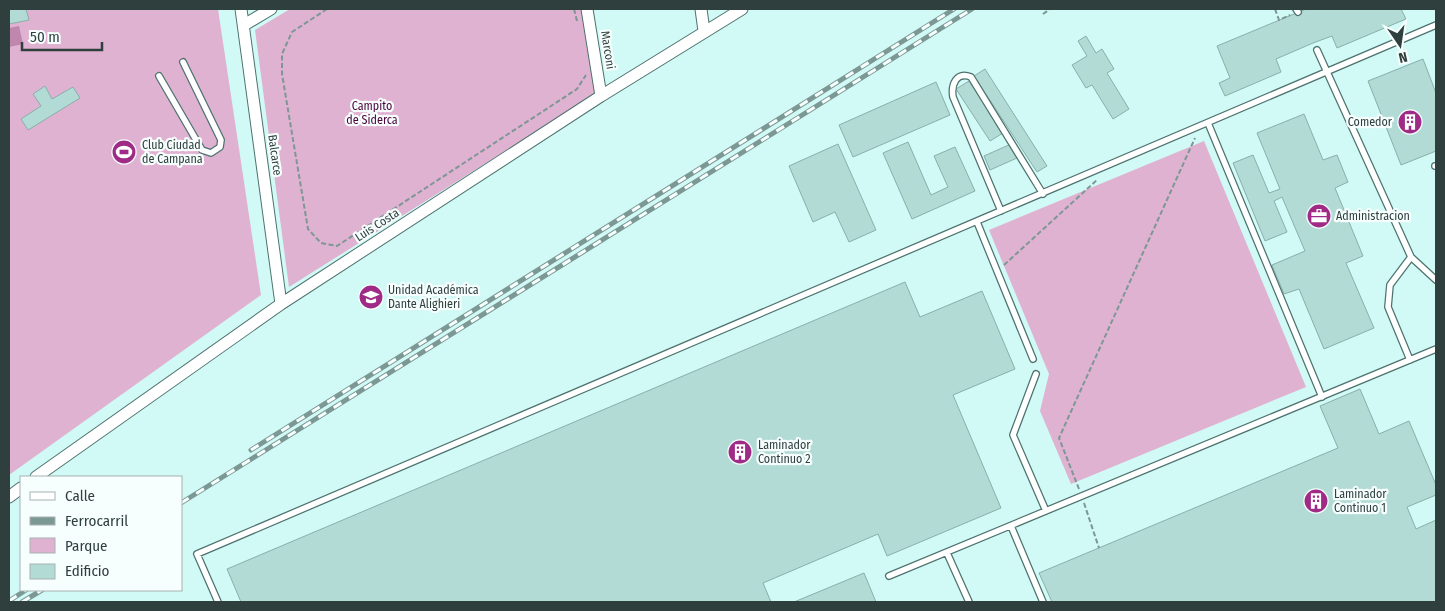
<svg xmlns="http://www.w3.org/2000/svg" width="1445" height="611" viewBox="0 0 1445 611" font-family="'Fira Sans Condensed',sans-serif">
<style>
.green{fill:#e0b2d1}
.water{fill:#bf86ae}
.building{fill:#b3dbd6;stroke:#88afaa}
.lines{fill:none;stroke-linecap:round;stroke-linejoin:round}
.lane-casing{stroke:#4e736f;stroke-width:8}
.street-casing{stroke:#4e736f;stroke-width:13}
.path{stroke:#7c9794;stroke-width:2;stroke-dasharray:5 2.5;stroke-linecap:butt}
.lane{stroke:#fff;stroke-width:5.5}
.street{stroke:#fff;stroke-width:11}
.rail-casing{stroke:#7c9895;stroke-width:5}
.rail{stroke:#f7fffe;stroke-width:3;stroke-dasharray:9;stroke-linecap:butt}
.labels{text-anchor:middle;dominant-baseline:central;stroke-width:4.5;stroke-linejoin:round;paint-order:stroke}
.street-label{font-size:12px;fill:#2f3f3d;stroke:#f7fffe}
.park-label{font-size:12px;fill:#4c053e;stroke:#f7fffe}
.poi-label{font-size:12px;fill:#2f3f3d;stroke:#f7fffe;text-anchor:start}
</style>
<rect width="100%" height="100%" fill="#d1f9f5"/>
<path class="green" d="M9,9h209l43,286 -252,180z
M290,9h291l15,85 -307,193 -34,-257z
M1204,141l102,246 -235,97 -31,-73 9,-37 -60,-144z"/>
<path class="water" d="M19,26l4,18 -14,3v-19z"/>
<path class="building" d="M9,9h17l3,11 -20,4z
M1306,9h95l5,10 -69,29 -5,-12 -19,7 -37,16 5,13 -56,24 -6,-13 11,-5 -13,-32z
M1086,36l10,17 6,-4 12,20 -7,4 22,36 -16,10 -21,-34 -6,3 -14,-23 15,-9 -9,-15z
M1423,59l13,34v58l-35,14 -33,-84z
M985,69l62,97 -10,6 -63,-96z
M969,81l34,52 -13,8 -34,-52z
M936,82l14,33 -97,42 -14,-32z
M45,86l7,13 21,-12 7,11 -52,32 -7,-11 20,-13 -8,-12z
M1304,114l19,46 14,-5 11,27 -13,6 28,68 -17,7 28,65 -50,21 -25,-60 -15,5 -12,-29 33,-14 -23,-54 -8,4 13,31 -22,9 -32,-78 20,-8 16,38 11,-4 -23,-56z
M908,142l23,53 17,-8 -14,-31 21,-9 20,44 -63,28 -29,-66z
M838,144l38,86 -27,12 -14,-30 -22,10 -24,-56z
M1011,144l6,14 -27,12 -6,-14z
M905,282l15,35 62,-26 33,78 -62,26 48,113 -114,48 -9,-22 -115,49 8,19h-530l-14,-33z
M1360,389l19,45 30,-13 27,64v10l-29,12 9,22 20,-9v82h-384l-13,-29 299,-125 -18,-42z
M864,573l12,29h-82z"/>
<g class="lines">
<defs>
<path id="lane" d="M1296,9l2,3
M1317,50l94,207 25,23
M159,76l43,74 9,3 9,-6 1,-7 -38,-78
M1208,123l114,274
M1435,166h1
M1001,211l-48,-114c-2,-12 3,-26 18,-20l72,117
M977,222l56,137
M1410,360l-22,-53 2,-22 21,-28
M1036,374l-23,61 33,76
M1011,526l32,76
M947,553l22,49
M889,576l547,-227
M218,602l-21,-48 1239,-529"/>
<path id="street" d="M241,9l40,295
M587,9l14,87
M701,9l3,22
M244,25l27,-16
M36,477l245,-173 320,-208 141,-87
M9,497l12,-9"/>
</defs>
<use href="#lane" class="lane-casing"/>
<use href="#street" class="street-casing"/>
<path class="path" d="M327,9l-35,23 -10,22v20l26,155 13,14 16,3 240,-157 9,-14
M574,9l3,12
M1275,9l4,11 11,-5
M1043,14l7,-5
M1004,265l94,-86
M1079,489l-20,-51 136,-300
M1084,503l15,45"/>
<use href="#lane" class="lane"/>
<use href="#street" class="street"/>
<defs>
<path id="rail" d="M251,450l703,-441
M181,503l791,-494
M9,601l17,-11
M22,602l20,-12"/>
</defs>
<use href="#rail" class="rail-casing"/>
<use href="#rail" class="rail"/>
</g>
<defs>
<symbol id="building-disc" viewBox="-11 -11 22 22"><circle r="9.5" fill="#9f2b86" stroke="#f7fffe"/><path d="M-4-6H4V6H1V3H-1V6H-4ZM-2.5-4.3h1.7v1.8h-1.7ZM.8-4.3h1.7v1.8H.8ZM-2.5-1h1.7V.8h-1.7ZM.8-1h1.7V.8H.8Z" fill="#fff"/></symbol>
<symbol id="stadium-disc" viewBox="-11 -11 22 22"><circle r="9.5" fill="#9f2b86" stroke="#f7fffe"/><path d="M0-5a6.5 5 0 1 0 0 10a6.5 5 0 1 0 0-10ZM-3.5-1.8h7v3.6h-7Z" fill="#fff"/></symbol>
<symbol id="office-disc" viewBox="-11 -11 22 22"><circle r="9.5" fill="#9f2b86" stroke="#f7fffe"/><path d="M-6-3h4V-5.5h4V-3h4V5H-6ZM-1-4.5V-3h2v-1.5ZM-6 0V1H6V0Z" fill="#fff"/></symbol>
<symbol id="university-disc" viewBox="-11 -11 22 22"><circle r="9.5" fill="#9f2b86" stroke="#f7fffe"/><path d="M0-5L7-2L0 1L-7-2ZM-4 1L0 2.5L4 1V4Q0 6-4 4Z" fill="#fff"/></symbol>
</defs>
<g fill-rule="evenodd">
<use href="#building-disc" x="1396" y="108" width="28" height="28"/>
<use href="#stadium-disc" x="110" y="138" width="28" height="28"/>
<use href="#office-disc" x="1305" y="202" width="28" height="28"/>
<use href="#university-disc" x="357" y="283" width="28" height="28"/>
<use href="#building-disc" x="726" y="438" width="28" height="28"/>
<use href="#building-disc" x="1302" y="487" width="28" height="28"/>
</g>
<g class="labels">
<g class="street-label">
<text transform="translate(608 50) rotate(81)">Marconi</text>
<text transform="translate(275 155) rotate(82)">Balcarce</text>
<text transform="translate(377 225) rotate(-33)">Luis Costa</text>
</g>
<g class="park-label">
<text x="372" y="106">Campito<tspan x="372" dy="14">de Siderca</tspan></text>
</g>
<g class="poi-label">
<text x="1392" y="122" text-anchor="end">Comedor</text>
<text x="142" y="145">Club Ciudad<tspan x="142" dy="14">de Campana</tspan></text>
<text x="1336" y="216">Administracion</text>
<text x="388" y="290">Unidad Académica<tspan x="388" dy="14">Dante Alighieri</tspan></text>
<text x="758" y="445">Laminador<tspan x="758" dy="14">Continuo 2</tspan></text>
<text x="1334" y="494">Laminador<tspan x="1334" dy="14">Continuo 1</tspan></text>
</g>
</g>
<rect width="1445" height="611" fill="none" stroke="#2f3f3d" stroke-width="20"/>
<rect x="20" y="476" width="162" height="115" fill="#f7fffe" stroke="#a7b2b1"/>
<rect x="30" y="492" width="25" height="8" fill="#ffffff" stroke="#a7b2b1"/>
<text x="65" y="501" font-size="15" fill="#2f3f3d">Calle</text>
<rect x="30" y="517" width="25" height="8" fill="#7c9895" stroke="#a7b2b1"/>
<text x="65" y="526" font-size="15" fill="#2f3f3d">Ferrocarril</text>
<rect x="30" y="538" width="25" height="15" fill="#e0b2d1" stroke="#a7b2b1"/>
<text x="65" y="551" font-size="15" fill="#2f3f3d">Parque</text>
<rect x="30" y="564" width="25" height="15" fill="#b3dbd6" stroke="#a7b2b1"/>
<text x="65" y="576" font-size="15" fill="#2f3f3d">Edificio</text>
<g transform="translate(1400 45) rotate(167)" stroke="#f7fffe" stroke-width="4" paint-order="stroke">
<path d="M0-4L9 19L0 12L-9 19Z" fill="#2f3f3d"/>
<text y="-8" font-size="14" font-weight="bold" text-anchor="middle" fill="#2f3f3d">N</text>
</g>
<path d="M22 42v8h80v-8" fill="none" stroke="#2f3f3d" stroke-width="2.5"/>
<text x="30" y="42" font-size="15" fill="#2f3f3d" stroke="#f7fffe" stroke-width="4" paint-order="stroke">50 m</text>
</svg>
